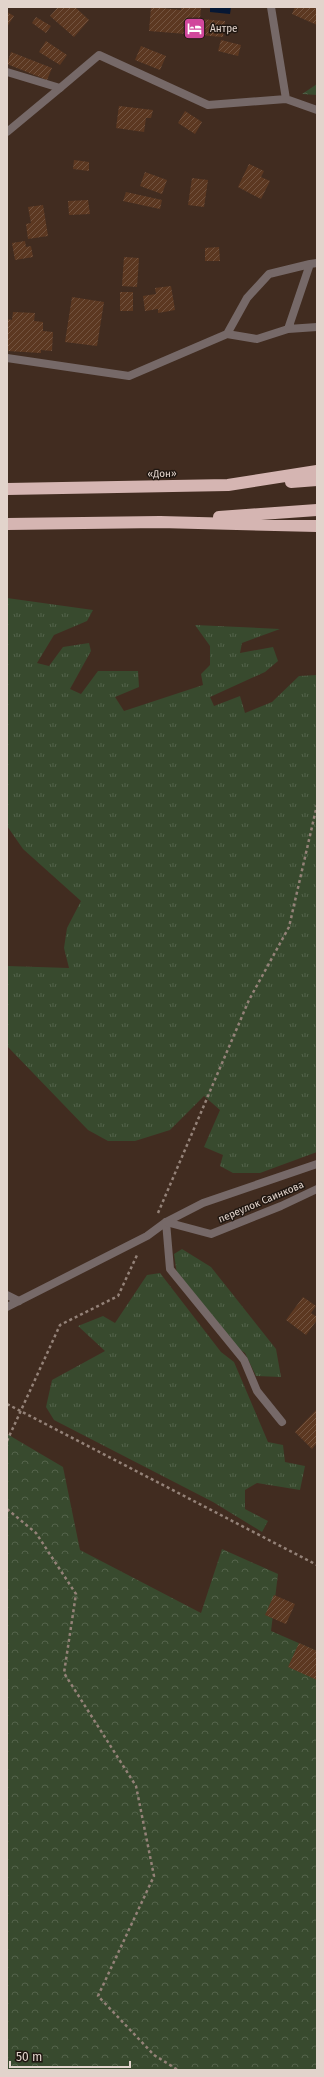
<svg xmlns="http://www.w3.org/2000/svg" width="324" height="2077" viewBox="0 0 324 2077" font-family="'Fira Sans',sans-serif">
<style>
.grass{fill:url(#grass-tufts)}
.forest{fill:url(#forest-crowns)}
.water{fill:#061734}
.building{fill:url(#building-hatch)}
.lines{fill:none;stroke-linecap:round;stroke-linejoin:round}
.path{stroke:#948278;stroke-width:2.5;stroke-dasharray:3 3;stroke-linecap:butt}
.lane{stroke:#766968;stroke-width:8}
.street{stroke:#766968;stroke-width:8}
.highway{stroke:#d5b5b2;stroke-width:12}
.labels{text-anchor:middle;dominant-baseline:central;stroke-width:3;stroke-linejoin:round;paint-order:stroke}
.poi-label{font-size:10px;fill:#e2d4cc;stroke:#201711;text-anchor:start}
.street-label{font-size:10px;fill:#e2d4cc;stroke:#201711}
</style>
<defs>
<pattern id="grass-tufts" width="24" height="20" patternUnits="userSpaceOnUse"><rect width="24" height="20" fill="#384a2e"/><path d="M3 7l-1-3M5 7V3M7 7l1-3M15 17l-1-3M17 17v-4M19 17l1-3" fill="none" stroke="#54634b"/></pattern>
<pattern id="forest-crowns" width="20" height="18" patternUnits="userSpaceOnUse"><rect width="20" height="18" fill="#384a2e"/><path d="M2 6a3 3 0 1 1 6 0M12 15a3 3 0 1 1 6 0" fill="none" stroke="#54634b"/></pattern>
<pattern id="building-hatch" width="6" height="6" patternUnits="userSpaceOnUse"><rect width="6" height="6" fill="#5c3821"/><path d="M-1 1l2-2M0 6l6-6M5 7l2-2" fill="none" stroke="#735440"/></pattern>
</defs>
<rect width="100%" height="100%" fill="#412c20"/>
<path class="grass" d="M7,598l86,12 -6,11 -33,14 -17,28 12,3 14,-19 26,-4 2,8 -21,38 11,5 17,-23h40l1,16 -24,10 9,14 79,-26 -2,-11 9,-9v-19l-15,-21 85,4 -38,14 -2,10 33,-6 5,14 -13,11 -55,25 4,9 26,-10 5,17 27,-11 27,-26 18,-1v477l-57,21h-27l-13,-7 3,-11 -19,-8 16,-37 -16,-14 -34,34 -35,11h-27l-20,-11 -81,-84v-80l62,2 -5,-20 3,-20 14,-27 -58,-52 -16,-23z
M182,1249l29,18 65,82 5,28 -25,-1 -11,-23 -20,-13 -48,-66 -3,-20z
M160,1273l61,79 13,10 34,80 15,3 2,17 20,4 -5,24 -43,-7 -12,7v19l23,12 -6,11 -49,-30 -159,-82 -8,-13 6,-27 53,-29 -27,-25 25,-10 12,7 32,-48z"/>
<path class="forest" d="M317,84v11l-15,-1z
M7,1434l56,33 17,83 121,63 21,-64 56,25 -7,57 46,20v419h-310z"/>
<path class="water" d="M210,7h21l-1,7 -20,-2z"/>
<path class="building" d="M58,7h17l14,13 -15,17 -24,-21z
M151,7l30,3v-3h20l-1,12 25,2 -2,16 -74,-6z
M295,7h17l5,2v16l-25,-11z
M7,12l7,4 -7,11z
M36,17l15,9 -5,7 -14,-10z
M221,40l20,5 -3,11 -20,-5z
M46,41l21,14 -7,10 -21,-13z
M141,46l25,10 -6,14 -25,-10z
M11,52l41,16 -5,12 -40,-16z
M119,106l34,4 -2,8h-5l-2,14 -28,-4z
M185,111l17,11 -7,12 -17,-11z
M74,160l15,2v9l-16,-2z
M249,164l15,7 -3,6 9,4 -9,18 -23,-12z
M145,172l22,8 -5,14 -22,-8z
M192,178l16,2 -4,27 -16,-2z
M126,192l36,8 -2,9 -37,-8z
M88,200l2,14 -21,1 -1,-14z
M43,205l5,31 -20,3 -2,-15 5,-1 -3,-16z
M25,241l1,6 5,-1 2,11 -18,3 -3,-17z
M219,247l1,14h-15v-13z
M124,257l15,1 -2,29 -15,-1z
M171,286l4,24 -17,3v-4l-13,2 -2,-15 13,-2 -1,-6z
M120,292h13v19h-13z
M72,297l32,5 -7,44 -32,-4z
M13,312l22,1 -1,8 9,1v9l10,1 -1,19 -11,-1v3l-34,-2v-32l5,1z
M303,1297l13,9 -5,7 6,4v3l-11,15 -20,-15z
M317,1409v34l-5,6 -17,-17z
M274,1595l21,9 -9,20 -21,-9z
M299,1643l18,8v29l-29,-13z"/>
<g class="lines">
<path class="path" d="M158,1213l91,-213 40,-73 28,-122
M7,1404l310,161
M7,1441l53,-116 58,-29 20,-43
M7,1509l29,24 40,61 -12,79 72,113 18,90 -56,120 56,59 24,15"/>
<path class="lane" d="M7,132l53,-44
M288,329l22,-65 7,-1
M227,334l20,-36 22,-24 41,-10
M7,358l122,18 98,-42 30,5 31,-10 29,-2
M7,1307l140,-71 19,-14
M282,1422l-25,-31 -13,-31 -74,-91 -4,-47 37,-19 114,-39"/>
<path class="street" d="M271,7l15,92
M7,72l53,16 39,-33 109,50 78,-6 31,11
M166,1222l45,12 70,-28 36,-17
M7,1295l12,6"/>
<path class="highway" d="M291,482l26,-2
M7,489l221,-4 89,-14
M219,517l98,-7
M7,524l153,-2 157,4"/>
</g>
<defs>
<symbol id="hotel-square" viewBox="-11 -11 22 22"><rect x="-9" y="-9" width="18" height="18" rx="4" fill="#d1479c" stroke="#201711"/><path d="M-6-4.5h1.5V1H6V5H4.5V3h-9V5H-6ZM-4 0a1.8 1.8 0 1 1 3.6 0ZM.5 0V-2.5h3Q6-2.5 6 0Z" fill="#fff"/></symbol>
</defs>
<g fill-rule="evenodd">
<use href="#hotel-square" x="182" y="16" width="25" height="25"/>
</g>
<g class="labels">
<g class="poi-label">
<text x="210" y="29">Антре</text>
</g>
<g class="street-label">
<text transform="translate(162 474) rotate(-1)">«Дон»</text>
<text transform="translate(261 1202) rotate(-23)">переулок Саинкова</text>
</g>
</g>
<rect width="324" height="2077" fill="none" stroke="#e2d4cc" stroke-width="16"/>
<path d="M10 2061v6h120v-6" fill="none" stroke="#e2d4cc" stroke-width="2"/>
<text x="16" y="2061" font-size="12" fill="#e2d4cc" stroke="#201711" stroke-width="3" paint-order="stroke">50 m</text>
</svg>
